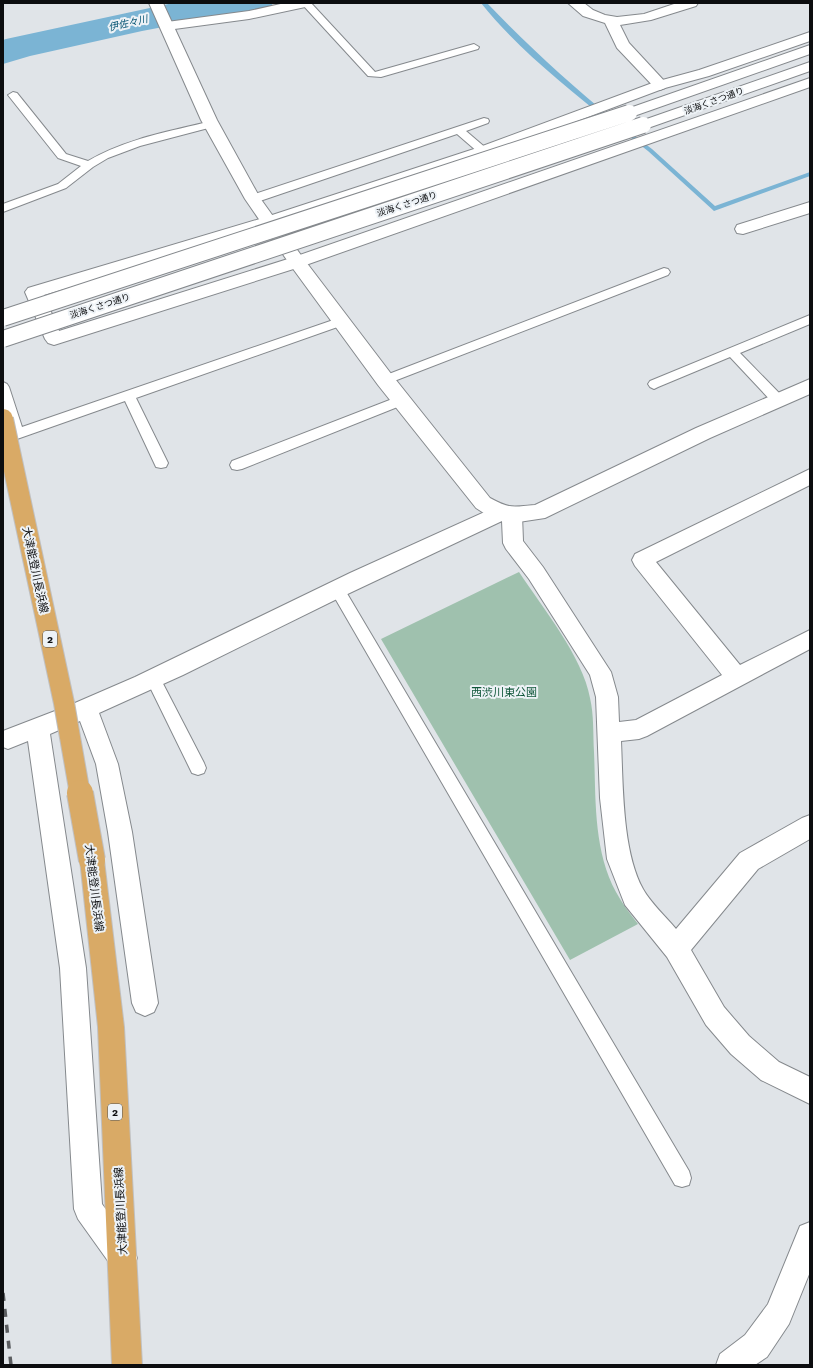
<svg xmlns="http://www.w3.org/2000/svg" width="813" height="1368" viewBox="0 0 813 1368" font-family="'Work Sans','Noto Sans JP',sans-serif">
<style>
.green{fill:#9fc1ae}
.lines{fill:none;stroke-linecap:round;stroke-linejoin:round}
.stream{fill:#7bb4d4;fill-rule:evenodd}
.river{fill:#7bb4d4;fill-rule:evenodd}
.service-casing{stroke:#85898d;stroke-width:2}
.minor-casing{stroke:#85898d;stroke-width:2}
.tertiary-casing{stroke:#85898d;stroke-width:2}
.primary-casing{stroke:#c0c0c1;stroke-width:2}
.service{fill:#fff;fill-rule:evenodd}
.minor{fill:#fff;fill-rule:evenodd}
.tertiary{fill:#fff;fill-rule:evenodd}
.primary{fill:#d9aa66;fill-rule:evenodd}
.rail{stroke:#5b5d60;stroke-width:3.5;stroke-dasharray:8 8;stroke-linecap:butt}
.tertiary-bridge-casing{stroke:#85898d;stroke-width:18;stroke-linecap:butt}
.primary-bridge-far1-casing{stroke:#c0c0c1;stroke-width:22;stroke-linecap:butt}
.primary-bridge-casing{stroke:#c0c0c1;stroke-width:28;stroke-linecap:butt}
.tertiary-bridge{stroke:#fff;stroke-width:16}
.primary-bridge-far1{stroke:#d9aa66;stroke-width:20}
.primary-bridge{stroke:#d9aa66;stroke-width:26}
.labels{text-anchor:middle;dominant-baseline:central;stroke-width:4;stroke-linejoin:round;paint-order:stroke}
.far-street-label{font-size:9px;fill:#0c0d0f;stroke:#edf2f6}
.far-water-label{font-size:10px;font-style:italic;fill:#015170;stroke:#edf2f6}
.shield{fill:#edf2f6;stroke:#505254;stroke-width:1}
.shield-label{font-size:10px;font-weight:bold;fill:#0c0d0f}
.street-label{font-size:11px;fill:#0c0d0f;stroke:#edf2f6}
.park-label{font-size:11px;fill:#0f5639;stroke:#edf2f6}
</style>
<rect width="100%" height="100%" fill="#e0e4e8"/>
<path class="green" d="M519,572c23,35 64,85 71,126 4,17 3,36 4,54 2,46 -1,97 22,140 6,11 14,22 22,32l-68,36 -189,-321z"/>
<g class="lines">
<path class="stream" d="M481,3h6c40,42 82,80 127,117v2h-4c-44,-35 -94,-75 -129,-119z
M624,128l28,21 63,57 95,-34v4l-96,35 -66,-60 -26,-20v-2z"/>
<path class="river" d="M173,3h100l-5,8 -13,3 -55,6 -58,11 -112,25 -27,8v-24l3,-1z"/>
<defs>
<path id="service" d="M301,3h10l64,69 99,-28 5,3 -1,2 -97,28 -13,-1z
M13,92l4,1 49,61 22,7c37,-22 83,-30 124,-40l5,3 -1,2 -76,20 -32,12 -15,9 -27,21 -63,24v-8l55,-20 23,-18 -23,-8 -50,-63z
M484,118l4,1 1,2 -1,2 -22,8 21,18 1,2 -1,2h-8l-22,-19 -200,68h-8l-2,-3 2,-3z
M664,268l4,1 2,3 -2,3 -279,108 -4,2 -4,-2 -2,-3 2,-3z
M810,315v9l-70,29 43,44 1,3 -1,3 -5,2 -5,-2 -43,-46 -72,30 -4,2 -4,-2 -2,-3 2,-3z
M342,317l4,1 2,3 -2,3 -210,74 32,65 -2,4 -5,1 -5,-1 -31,-66 -108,38 -5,-2 -2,-3 -7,-25v-27l4,2 2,3 13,40z
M400,396l5,2 1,3 -1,3 -163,65 -5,1 -5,-1 -2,-4 2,-4z
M337,583l5,2 347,586 2,7 -2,7 -7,2 -7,-2 -343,-592 -2,-4 2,-4z
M153,673l5,1 46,89 2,5 -2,5 -6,2 -6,-2 -46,-94 2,-5z"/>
<path id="minor" d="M285,3h27l-2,3 -61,13 -82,11 -5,-1 -2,-3 2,-3 5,-1 82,-11z
M810,32v9l-101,35 -44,12 -176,66 -214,72 -231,69 15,36 232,-73 519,-180v9l-507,179 -249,79 -6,-2 -3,-4 -20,-47 3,-4 235,-70 214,-70 178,-66 44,-12z
M810,202v11l-67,21 -6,-1 -2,-4 2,-4z
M810,469v16l-154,77 84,103 70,-35v19l-163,87 -8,3 -18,2c2,43 1,110 22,148 7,13 23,28 33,40l64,-76 62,-35 8,-3v24l-52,30 -67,81 33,57 25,29 30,26 31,15v27l-49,-24 -30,-26 -25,-29 -39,-68 -42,-52 -18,-46 -7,-61 -4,-101 -6,-22 -61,-96 -23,-30 -3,-6 -1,-22 -165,78 -154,76 -84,38 19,51 14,68 26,171 -4,9 -9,4 -9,-4 -4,-9 -24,-171 -12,-68 -16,-43 -30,13 36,234 16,236 31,44 4,10 -4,10 -10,4 -10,-4 -35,-49 -4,-10 -14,-241 -32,-227 -20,8 -5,-2v-16l65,-25 67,-29 215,-104 150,-68 8,4 4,-2 7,2 3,6 1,26 20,26 68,105 7,25 1,25 17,-2 86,-45 -87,-109 -3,-6 3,-6z
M810,1222v50l-21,52 -22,33 -12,8h-39l4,-11 25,-19 23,-31 32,-78z"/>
<path id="tertiary" d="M149,3h14l54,117 43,78 43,60 89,117 98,123c20,11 22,9 45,7l161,-77 114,-49v15l-100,44 -165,80 -33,5 -19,-4 -17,-11 -98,-123 -87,-119 -46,-67 -44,-79z
M568,3h16l9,7 12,5 12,2 27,-3 33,-11h21l-2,3 -45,14 -31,5 9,18 39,42 -3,3 -5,2 -5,-2 -38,-40 -12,-25 -22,-7z
M810,45v9l-176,62 -5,2 -5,-2 -3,-3 3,-3z
M810,62v9l-162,57 -5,2 -5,-2 -3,-3 3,-3z"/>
<path id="primary" d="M92,849l9,3 3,8 20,167 18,338h-30l-14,-338 -18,-167 3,-8z"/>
</defs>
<use href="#service" class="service-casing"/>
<use href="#minor" class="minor-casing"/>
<use href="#tertiary" class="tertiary-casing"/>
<use href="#primary" class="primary-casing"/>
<use href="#service" class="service"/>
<use href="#minor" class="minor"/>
<use href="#tertiary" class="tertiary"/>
<use href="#primary" class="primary"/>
<path class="rail" d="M3,1293l8,72"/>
<defs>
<path id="tertiary-bridge" d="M3,318l626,-205
M3,339l640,-214"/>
<path id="primary-bridge-far1" d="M3,419l61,284 16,91"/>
<path id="primary-bridge" d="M80,793l12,67"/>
</defs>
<use href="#tertiary-bridge" class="tertiary-bridge-casing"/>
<use href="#primary-bridge-far1" class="primary-bridge-far1-casing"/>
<use href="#primary-bridge" class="primary-bridge-casing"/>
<use href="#tertiary-bridge" class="tertiary-bridge"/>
<use href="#primary-bridge-far1" class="primary-bridge-far1"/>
<use href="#primary-bridge" class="primary-bridge"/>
</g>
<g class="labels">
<g class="far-street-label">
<text transform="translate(714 101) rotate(-20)">淡海くさつ通り</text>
<text transform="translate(407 204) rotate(-18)">淡海くさつ通り</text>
<text transform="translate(100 306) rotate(-18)">淡海くさつ通り</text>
</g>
<g class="far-water-label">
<text transform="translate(128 23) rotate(-13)">伊佐々川</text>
</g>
<g class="shield">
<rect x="43" y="631" width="14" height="16" rx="3"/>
<rect x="108" y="1104" width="14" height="16" rx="3"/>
</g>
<g class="shield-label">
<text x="50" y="639">2</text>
<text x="115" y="1112">2</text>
</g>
<g class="street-label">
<text transform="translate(35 570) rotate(78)">大津能登川長浜線</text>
<text transform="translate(94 888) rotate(83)">大津能登川長浜線</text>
<text transform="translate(121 1211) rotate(-93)">大津能登川長浜線</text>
</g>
<g class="park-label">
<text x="504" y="692">西渋川東公園</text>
</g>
</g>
<rect width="813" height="1368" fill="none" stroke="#0c0d0f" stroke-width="8"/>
</svg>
